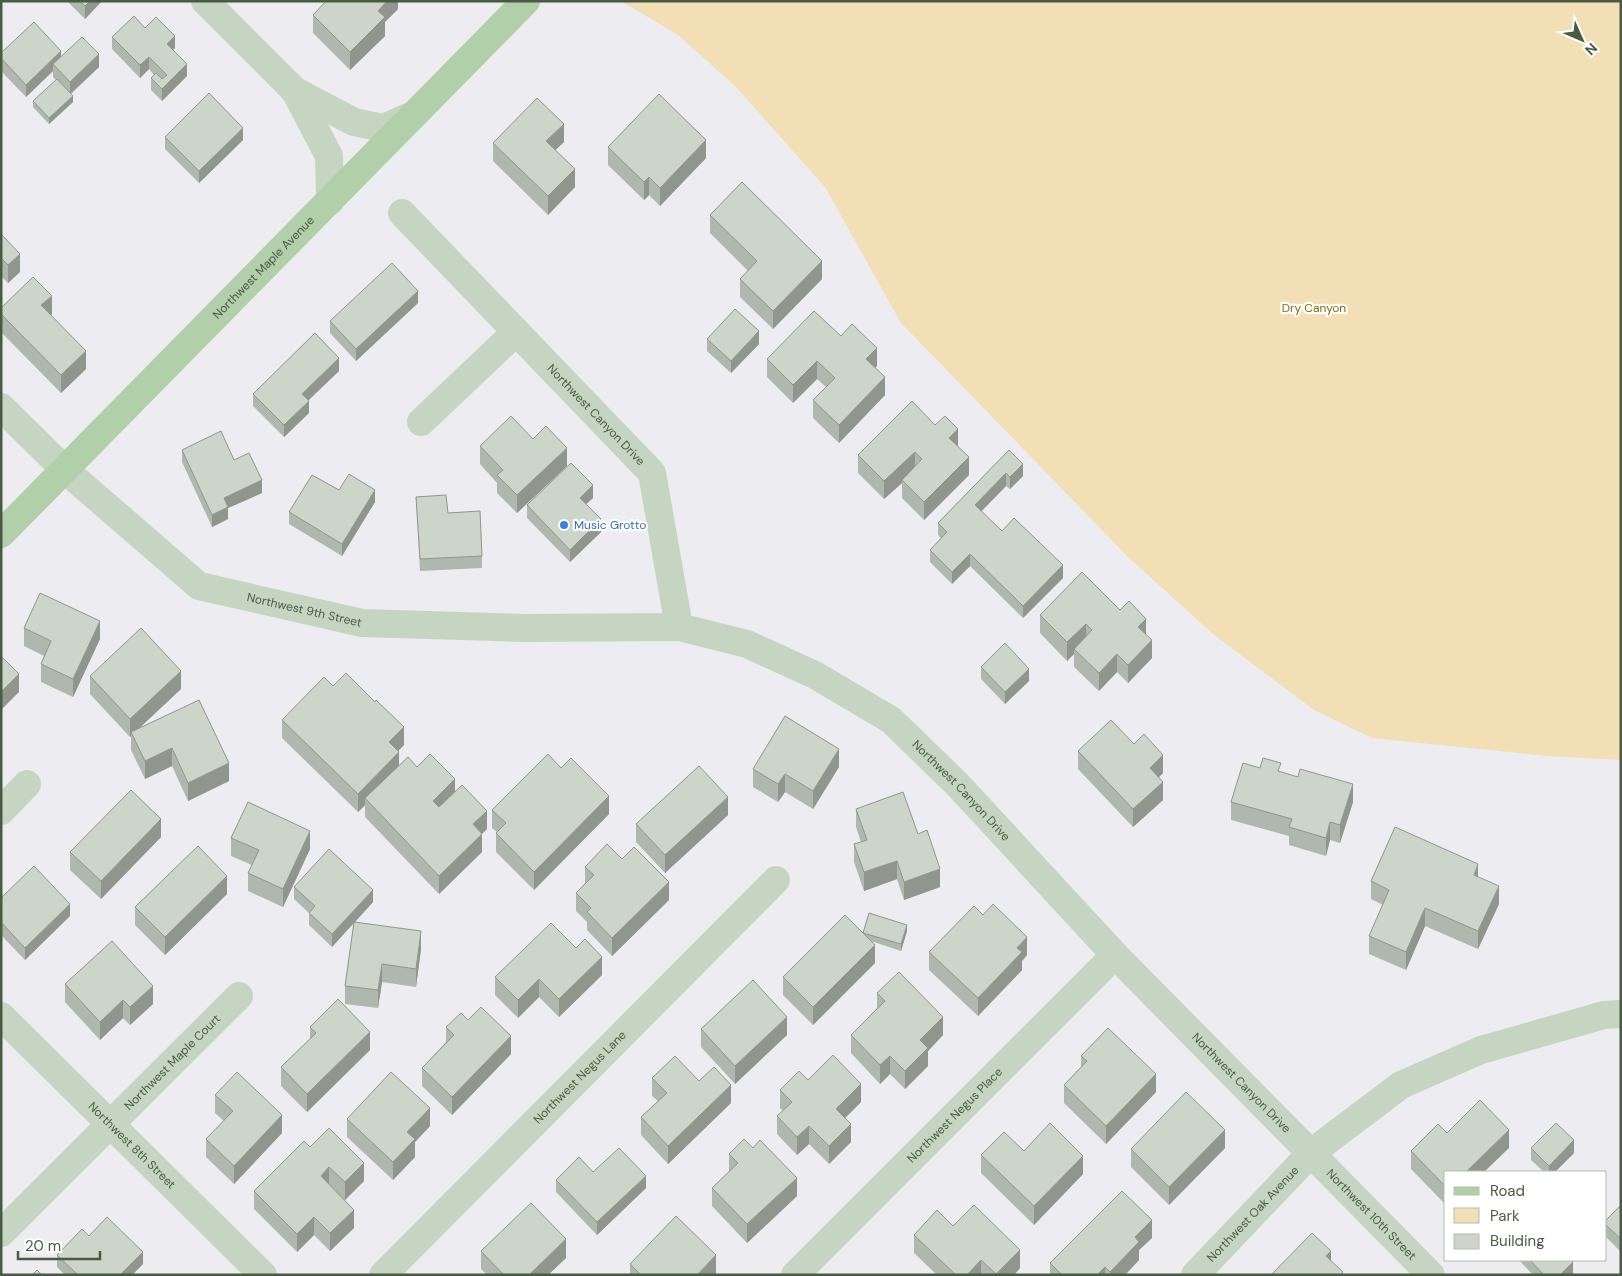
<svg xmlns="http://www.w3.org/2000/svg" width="1622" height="1276" viewBox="0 0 1622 1276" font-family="'DM Sans',sans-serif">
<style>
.green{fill:#f2dfb5}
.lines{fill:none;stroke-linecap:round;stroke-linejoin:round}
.minor{stroke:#c6d5c1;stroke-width:28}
.major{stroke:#b1cfa9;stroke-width:28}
.wall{fill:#b0b7af}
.shaded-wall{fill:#90958e}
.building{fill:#cdd5cb;stroke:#90958e}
.shop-dot{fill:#3f7fe0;stroke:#fff;stroke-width:2}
.labels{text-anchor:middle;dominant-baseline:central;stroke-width:4.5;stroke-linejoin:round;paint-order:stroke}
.street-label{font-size:12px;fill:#495b43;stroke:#fff}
.park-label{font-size:12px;fill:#826a0e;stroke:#fff}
.shop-label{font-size:12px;fill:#366cbe;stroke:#fff;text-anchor:start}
</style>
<rect width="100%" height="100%" fill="#edecf0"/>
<path class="green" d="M621,1h1000v759l-74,-4 -175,-18 -58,-28 -101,-76 -86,-78 -226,-233 -76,-136 -90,-101 -57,-51z"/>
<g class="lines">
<g class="minor">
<path d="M205,1l90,90 59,31 29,6 32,-14"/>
<path d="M295,91l34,65 1,45"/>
<path id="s1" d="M402,213l250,260 27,154"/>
<path id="s2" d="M1,407l64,63 134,116 163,37 164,5 153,-1 68,17 68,31 76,45 67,65 157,170 316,320"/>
<path d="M421,422l95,-90"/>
<path d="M1,811l26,-27"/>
<path id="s3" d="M1,1016l262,259"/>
<path id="s4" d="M1,1233l238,-237"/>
<path id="s5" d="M383,1275l393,-395"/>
<path id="s6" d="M795,1275l320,-320"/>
<path id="s7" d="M1195,1275l116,-122 90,-68 80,-35 123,-35 17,-1"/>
</g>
<path class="major" id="s8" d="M1,534l525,-533"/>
</g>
<path class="wall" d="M67,1h35l-17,18z
M398,1v8l-13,13v14l-35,34 -37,-37v-18z
M145,28l30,20 -2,2 14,26 -25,25 -11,-11v-12l3,-3 -5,-6 -9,9 -28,-29v-12z
M1,53l60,4 38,10 -28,27 2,8 -24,22 -16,-17v-6l23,-21 -3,-3v-6l-27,26 -25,-26z
M165,137l78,3 -44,43 -34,-34z
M564,142l-9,8 20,37 -27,28 -55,-54v-18z
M608,147l98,11 -46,48 -11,-11 -5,5 -36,-35z
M710,215l112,64 -49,50 -33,-32v-18l8,-8 -38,-38z
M1,234l19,38 -12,11 -7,-7z
M418,303l-62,58 -26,-28v-12z
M1,308l51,6 -1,1 35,54 -25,24 -60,-61z
M841,336l36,30 -2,2 10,27 -46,48 -26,-25v-18l13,-13 -9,-8 -24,24 -26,-26v-18z
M707,339l52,5 -28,29 -24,-22z
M339,371l-31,30 1,12 -25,24 -31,-31v-12z
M533,439l34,27 -50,47 -20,-20v-10l-17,-19v-18z
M958,446l11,29 -45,45 -22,-22v-15l-18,16 -26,-26v-18z
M182,450l52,10 28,33 -34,15v11l-16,8 -30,-65z
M1009,450l14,26 -13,13 -4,-3 -25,25 21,20 61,47 -40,40 -53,-52 -18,18 -22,-22v-12l11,-12 -3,-3v-12z
M339,490l36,12 -33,54 -53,-32v-12z
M416,497l32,16 34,43v12l-62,3z
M593,498l-7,6 15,28 -31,30 -43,-44v-13z
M1040,615l106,20 6,23 -24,25 -11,-11 -18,19 -25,-24v-13l-7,7 -27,-28z
M24,628l76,11 -27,58 -32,-15v-18l3,-8 -20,-10z
M981,667l48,14 -24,23 -24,-25z
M90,676l91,13 -43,40 91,52 -41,20 -16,-35 -27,13 -14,-29v-14l-1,1 -40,-43z
M333,686l71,59 -6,6 1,15 18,1 38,24 32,38 -5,5v18l-43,42 -74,-77v-12l-7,7 -76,-74v-18z
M1134,744l29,29 -4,4 4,23 -30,27 -55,-58v-18z
M839,767l-26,42 -28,-17 -7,10 -25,-15v-18z
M1260,768l21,4 72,30 -13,41 -10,-3 -4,16 -37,-11v-9l-58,-16v-18z
M856,809l62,25 22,53 -36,13 -7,-21 -33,12 -10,-29v-18l7,-2 -5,-15z
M492,810l117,4 -75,76 -38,-38v-19l1,-1 -5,-4z
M728,815l-63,58 -29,-31v-18z
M161,837l-60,62 -31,-29v-18z
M231,838l79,11 -27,58 -35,-16v-18l4,-8 -21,-9z
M622,859l47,41 -57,56 -25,-26v-8l-11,-11v-18l9,-10v-16z
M1478,877l21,27 -21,45 -53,-23 -19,44 -37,-16v-18l14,-31 -12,-6v-18z
M294,887l79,15 -18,20 66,27 -5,38 -34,-5 -4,26 -33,-4v-18l9,-64 -22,25 -23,-22v-12l-15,-14z
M227,894l-62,61 -30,-30v-18z
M1,898l69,18 -45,44 -24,-25z
M869,913l38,18 -6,20 -30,-10 4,22 -62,62 -30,-30v-18l80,-44z
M983,915l44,40 -5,6v9l-44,46 -49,-46v-18z
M576,948l26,27 -43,42 -20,-20 -21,21 -23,-23v-18z
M65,984l88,20 -23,21 -7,-7 -23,22 -35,-38z
M877,993l66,42 -15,16v15l-23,23 -15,-15 -10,10 -29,-31v-18l26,-27z
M468,1020l43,34 -59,61 -30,-29v-18l24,-26v-15z
M310,1027l60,23 -63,62 -26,-26v-19l29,-28z
M701,1029l86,6 -52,49 -34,-37z
M1081,1056l75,36 -50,52 -42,-41v-18l17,-18z
M652,1078l79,25 -63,61 -27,-29v-18l17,-16 -6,-5z
M808,1080l53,22 -16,16 6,24 -22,22 -20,-20 -12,11 -20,-21v-18l6,-5 -3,-3v-18z
M215,1095l67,38 -48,51 -28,-27v-18l18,-18 -9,-8z
M347,1119l83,7 -15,16v15l-22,23 -46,-43z
M1447,1133l62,15 -63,24v33l-35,-36v-18z
M310,1147l54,34 -19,19 9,28 -24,23 -16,-16 -17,17 -43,-43v-18z
M1225,1148l-56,57 -38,-38v-18z
M1531,1148l43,5 -19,19h-11l-13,-12z
M1024,1151l59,23 -49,51 -53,-52v-18z
M729,1154l68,42 -50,47 -35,-37v-18l17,-16z
M593,1172l53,16 -49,47 -41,-43v-12z
M1621,1205v47l-15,-15v-17z
M953,1226l67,42 -6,7h-77l-23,-22v-18z
M89,1236l54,28 -11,11h-67l-8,-8v-12z
M1152,1238l-13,12v10l-14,15h-75v-12z
M481,1251l85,7 -18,17h-61l-6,-6z
M1519,1260h52l2,14 -40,1z
M630,1264l86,9 -1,2h-85z"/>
<path class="shaded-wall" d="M90,1h12l-17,18v-13z
M387,1h11v8l-13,13v14l-35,34v-18l28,-41z
M175,36v12l-8,8v-12z
M61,51v12l-8,1v7l-27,26v-12z
M99,54v13l-29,27v-12z
M149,57v12l-9,9v-13z
M187,64v12l-25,25v-12z
M73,96v6l-24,22v-6z
M564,124v18l-18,17v-18z
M243,128v12l-44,43v-12z
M706,140v18l-46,48v-18z
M575,169v18l-27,28v-19z
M649,177v18l-5,5v-18z
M20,254v18l-12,11v-18z
M822,261v18l-49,50v-18z
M418,291v12l-62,58v-12z
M52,296v18l-11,9v-18z
M759,331v13l-28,29v-12z
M877,348v18l-11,11v-18z
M86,351v18l-25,24v-18z
M339,358v13l-37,35v-12z
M817,361v18l-24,24v-18z
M885,377v18l-46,48v-18z
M309,401v12l-25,24v-12z
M958,429v18l-9,-9z
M567,448v18l-50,47v-18z
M915,452v18l-13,10v3l-18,16v-18z
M969,457v18l-45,45v-18z
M1023,464v12l-13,13v-12z
M1006,473v13l-31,32v-13z
M262,480v13l-34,15v11l-16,8v-12l12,-17z
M593,485v13l-13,12v-12z
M375,490v12l-33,54v-12z
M601,519v13l-31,30v-12z
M970,554v12l-18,18v-12z
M1063,565v13l-40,40v-12z
M1146,619v18l-8,-10z
M100,621v18l-27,58v-18z
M1086,624v18l-12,7v5l-7,7v-19z
M1152,640v18l-24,25v-18z
M1117,654v18l-18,19v-18z
M1029,669v12l-24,23v-12z
M181,671v18l-49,46 -1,-3v4l-1,1v-18z
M19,674v18l-18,18v-18z
M404,727v18l-15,15v-18z
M172,748v18l-27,13v-18z
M839,749v18l-26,42v-18z
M399,752v18l-34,28v7l-7,7v-18z
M1163,755v18l-13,13v-18z
M229,763v18l-41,20v-18z
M785,774v18l-7,10v-18z
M455,779v19l-22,21v-18z
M1163,782v18l-30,27v-18z
M1353,784v18l-13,41v-18z
M609,796v18l-75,76v-18z
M728,797v18l-63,58v-18z
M487,811v18l-14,13v-18z
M161,819v18l-60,62v-18z
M1330,822v18l-4,16v-18z
M310,831v18l-27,58v-18z
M482,834v18l-43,42v-18z
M897,861v18l-33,12v-19z
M1478,864v18l-4,-7z
M940,869v18l-36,13v-18z
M227,876v18l-62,61v-18z
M669,882v18l-57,56v-18z
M1499,886v18l-21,45v-18z
M373,890v12l-41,45v-13z
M70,904v12l-45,44v-12z
M1425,908v18l-19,44v-18z
M907,925v6l-6,20v-7z
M421,931v18l-5,38v-18z
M1027,937v18l-5,6v9l-44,46v-18l39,-50z
M875,945v18l-62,62v-18z
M602,957v18l-43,42v-18z
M382,964v18l-4,26v-18z
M539,979v18l-21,21v-18z
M153,986v18l-23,21v-18z
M123,1000v18l-23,22v-18z
M787,1017v18l-52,49v-18z
M943,1017v18l-15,16v15l-23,23v-18l15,-31z
M370,1032v18l-63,62v-18z
M511,1036v18l-59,61v-18z
M890,1056v18l-10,10v-19z
M1156,1074v18l-50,52v-18z
M861,1084v18l-25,25v-18z
M731,1085v18l-63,61v-18z
M430,1108v18l-15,16v15l-22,23v-18l14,-30z
M282,1115v18l-48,51v-18z
M851,1124v18l-22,22v-18z
M809,1126v18l-12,11v-18z
M1225,1130v18l-56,57v-18z
M1509,1130v18l-25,24h-18z
M1574,1140v13l-19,19h-6v-6z
M1083,1156v18l-49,51v-19z
M364,1163v18l-19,19v-18z
M329,1167v18l-8,-9z
M646,1176v12l-49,47v-13z
M797,1178v18l-50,47v-19z
M354,1210v18l-24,23v-18z
M314,1217v18l-17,17v-18z
M1152,1220v18l-13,12v10l-14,15h-15v-3l25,-35z
M566,1239v19l-18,17h-19z
M1020,1250v18l-6,7h-18z
M1331,1251v18l-5,-13z
M143,1252v12l-11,11h-12z
M716,1255v18l-1,2h-18z
M981,1260v15h-14z
M1573,1262v13h-13z
M1105,1267v8h-8z"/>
<path class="building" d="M80,1h10l-5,5z
M326,1h61l-9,10 7,6 -35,35 -37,-37z
M134,16l11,12 11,-11 19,19 -8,8 20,20 -25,25 -11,-11 5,-5 6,6 5,-4 -18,-18 -9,8 -28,-28z
M34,22l27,29 -35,34 -25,-27v-5z
M82,37l17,17 -29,28 -17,-18z
M57,79l16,17 -24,22 -16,-17z
M209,93l34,35 -44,43 -34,-34z
M659,94l47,46 -46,48 -11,-11 -5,5 -36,-35z
M537,98l27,26 -18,17 29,28 -27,27 -55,-53z
M742,182l80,79 -49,50 -33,-32 17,-18 -47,-46z
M1,234l19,20 -12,11 -7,-7z
M392,263l26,28 -62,58 -26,-28z
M33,277l19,19 -11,9 45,46 -25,24 -60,-61v-6z
M735,309l24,22 -28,30 -24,-22z
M814,311l27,25 11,-12 25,24 -11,11 19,18 -46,48 -26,-25 22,-22 -18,-17 -24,24 -26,-26z
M315,333l24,25 -37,36 7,7 -25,24 -31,-31z
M912,401l23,24 10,-9 13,13 -9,9 20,19 -45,45 -22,-22 20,-21 -7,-7 -31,29 -26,-26z
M511,416l22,23 13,-13 21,22 -50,47 -20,-20 6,-5 -23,-24z
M221,431l13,29 15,-7 13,27 -38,18 4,9 -16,8 -30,-65z
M1009,450l14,14 -13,13 -4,-4 -31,32 27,26 12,-13 49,47 -40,41 -53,-52 -18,18 -22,-22 17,-18 -9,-9z
M571,463l22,22 -13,13 21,21 -31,31 -43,-45z
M349,474l26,16 -33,54 -53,-32 23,-37 27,15z
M446,495l2,18 32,-2 2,45 -62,3 -4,-62z
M1082,572l38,38 9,-9 17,18 -8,8 14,13 -24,25 -11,-11 -18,19 -25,-24 18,-19 -6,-6 -19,18 -27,-27z
M40,593l60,28 -27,58 -32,-15 10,-23 -27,-13z
M141,628l40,43 -51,48 -40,-43z
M1005,643l24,26 -24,23 -24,-25z
M1,656l18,18 -18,18z
M346,673l29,29 1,-2 28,27 -15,15 10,10 -41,42 -76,-74 42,-43 9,9z
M199,700l30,63 -41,20 -16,-35 -27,13 -14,-29z
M785,716l54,33 -26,42 -28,-17 -7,10 -25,-15z
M1111,720l23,24 10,-10 19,21 -13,13 13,14 -30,27 -55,-58z
M430,754l25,25 -22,22 6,6 23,-22 25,26 -14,13 9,10 -43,42 -74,-78 43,-41 9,10z
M548,754l13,14 10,-10 38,38 -75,76 -38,-39 10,-10 -14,-13z
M1263,758l18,5 -3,8 20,6 2,-8 53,15 -13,41 -10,-3 -4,16 -37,-11 3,-8 -61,-17 12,-39 17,5z
M699,766l29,31 -63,58 -29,-31z
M131,790l30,29 -60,62 -31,-29z
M903,792l15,42 9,-4 13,39 -36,13 -7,-21 -33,11 -10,-28 13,-4 -11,-31z
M248,802l62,29 -27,58 -35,-16 11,-23 -28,-12z
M1395,827l83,37 -4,11 25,11 -21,45 -53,-23 -19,44 -37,-16 20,-46 -18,-9z
M607,844l15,15 12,-12 35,35 -57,56 -25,-26 4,-4 -15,-15 18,-18 -9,-8z
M198,846l29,30 -62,61 -30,-30z
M329,849l44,41 -41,44 -23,-21 6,-7 -21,-19z
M34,866l36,38 -45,44 -24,-26v-24z
M993,904l34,33 -10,11 5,4 -44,46 -49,-46 45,-46 9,9z
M869,913l38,12 -6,19 -38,-11z
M845,915l30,30 -62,62 -30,-30z
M354,922l67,9 -5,38 -34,-5 -4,26 -33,-4z
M551,923l25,25 9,-9 17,18 -43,42 -20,-20 -21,21 -23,-23z
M112,941l41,45 -23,21 -7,-7 -23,22 -35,-38z
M899,972l44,45 -23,23 8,8 -23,23 -15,-15 -10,9 -29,-30 34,-34 -8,-8z
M753,980l34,37 -52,49 -34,-37z
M338,999l32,33 -63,62 -26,-27 35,-34 -6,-6z
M481,1007l30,29 -59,61 -30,-29 32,-33 -8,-8 15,-14 7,7z
M1108,1028l48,46 -50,52 -42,-41 23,-24 -6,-5z
M833,1055l28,29 -25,25 15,15 -22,22 -20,-20 -12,11 -20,-21 15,-14 -12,-12 19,-19 9,9z
M675,1056l24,25 15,-14 17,18 -63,61 -27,-29 26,-24 -15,-15z
M237,1072l45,43 -48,51 -28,-27 27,-28 -18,-16z
M391,1072l39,36 -23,24 8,7 -22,23 -46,-43z
M1186,1092l39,38 -56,57 -38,-38z
M1480,1100l29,30 -43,42h-20v15l-35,-36 27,-27 9,9z
M1050,1123l33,33 -49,50 -53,-51 23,-23 20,19z
M1556,1123l18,17 -25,26 -18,-18z
M329,1128l35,35 -19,19 -16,-15 -8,9 33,34 -24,23 -16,-16 -17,17 -43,-43 50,-50 6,6z
M744,1139l9,9 7,-8 37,38 -50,46 -35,-36 26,-25 -9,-9z
M619,1148l27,28 -49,46 -41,-42 23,-23 14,15z
M1122,1191l30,29 -17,17 4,5 -29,30 -5,-5 -8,8h-35l-12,-12z
M531,1203l35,36 -37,36h-25l-23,-24z
M974,1205l46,45 -24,24 -15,-14 -14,15h-11l-42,-40 23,-25 16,16z
M1621,1205v34l-15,-14v-5z
M676,1216l40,39 -19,20h-56l-11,-11z
M107,1217l36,35 -23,23h-42l-21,-20 25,-26 7,7z
M1312,1233l19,18 -5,5 17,16 -3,3h-69z
M1530,1260h41l2,2 -13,13h-16z
M37,1270l5,5h-10z"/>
<circle class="shop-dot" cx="564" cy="525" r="5"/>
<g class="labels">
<g class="street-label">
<text stroke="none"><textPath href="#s8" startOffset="374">Northwest Maple Avenue</textPath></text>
<text stroke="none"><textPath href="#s1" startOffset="280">Northwest Canyon Drive</textPath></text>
<text stroke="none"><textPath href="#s2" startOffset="375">Northwest 9th Street</textPath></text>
<text stroke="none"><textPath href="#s2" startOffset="1084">Northwest Canyon Drive</textPath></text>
<text stroke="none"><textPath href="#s4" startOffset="242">Northwest Maple Court</textPath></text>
<text stroke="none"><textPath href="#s5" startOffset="279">Northwest Negus Lane</textPath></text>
<text stroke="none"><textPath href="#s2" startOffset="1489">Northwest Canyon Drive</textPath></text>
<text stroke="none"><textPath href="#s6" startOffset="226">Northwest Negus Place</textPath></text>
<text stroke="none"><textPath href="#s3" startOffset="184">Northwest 8th Street</textPath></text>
<text stroke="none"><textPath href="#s7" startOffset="84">Northwest Oak Avenue</textPath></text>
<text stroke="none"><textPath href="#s2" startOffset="1674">Northwest 10th Street</textPath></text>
</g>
<g class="park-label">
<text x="1314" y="308">Dry Canyon</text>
</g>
<g class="shop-label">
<text x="574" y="525">Music Grotto</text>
</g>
</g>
<rect width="1622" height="1276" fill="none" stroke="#495b43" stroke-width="5"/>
<rect x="1444" y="1171" width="162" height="90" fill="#ffffff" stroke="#b6bdb4"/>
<rect x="1454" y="1187" width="25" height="8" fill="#b1cfa9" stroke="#b6bdb4"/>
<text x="1490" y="1196" font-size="15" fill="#495b43">Road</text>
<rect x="1454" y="1208" width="25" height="15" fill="#f2dfb5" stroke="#b6bdb4"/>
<text x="1490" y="1221" font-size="15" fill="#495b43">Park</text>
<rect x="1454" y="1234" width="25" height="15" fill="#cdd5cb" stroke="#b6bdb4"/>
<text x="1490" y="1246" font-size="15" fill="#495b43">Building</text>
<g transform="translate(1582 40) rotate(135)" stroke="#ffffff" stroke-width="4" paint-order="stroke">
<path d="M0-4L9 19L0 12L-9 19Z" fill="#495b43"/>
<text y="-8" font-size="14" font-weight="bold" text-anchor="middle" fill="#495b43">N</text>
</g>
<path d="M18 1251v8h82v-8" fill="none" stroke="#495b43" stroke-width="2.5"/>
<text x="25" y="1251" font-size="15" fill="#495b43" stroke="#ffffff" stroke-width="4" paint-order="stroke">20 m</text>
</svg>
